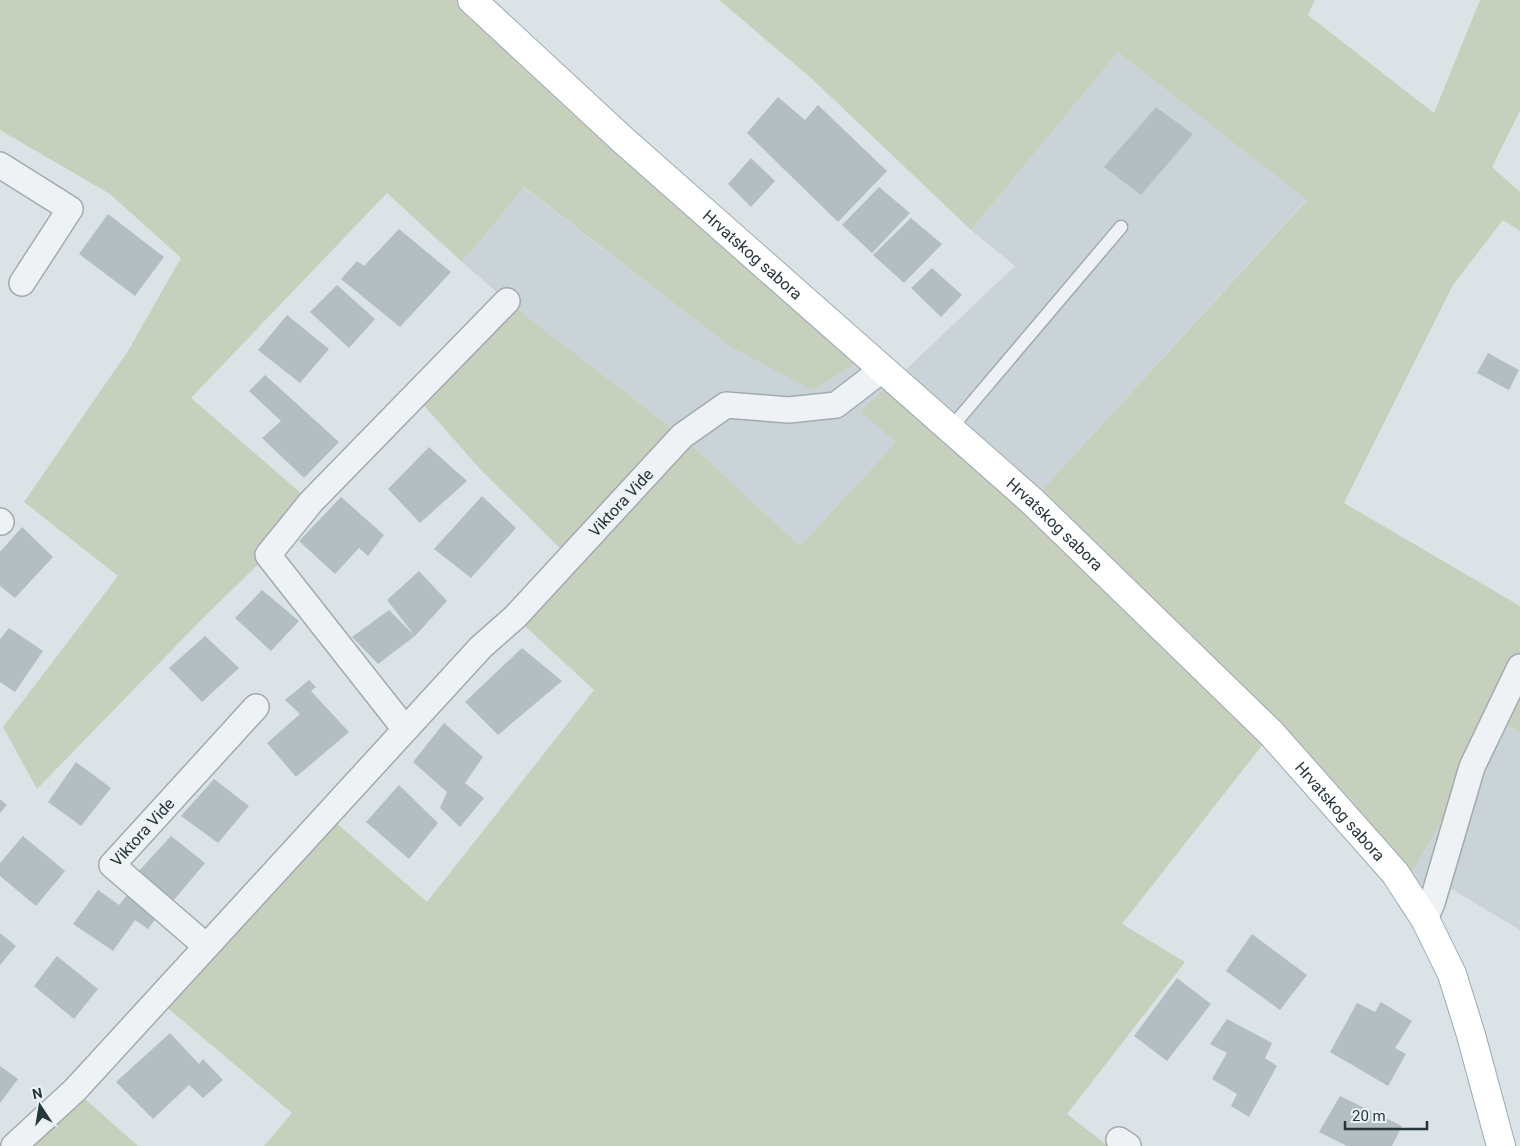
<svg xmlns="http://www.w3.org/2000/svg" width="1520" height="1146" viewBox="0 0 1520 1146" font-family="Roboto,sans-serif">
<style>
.built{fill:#c9d3d8}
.green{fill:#c7d0bc}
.building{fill:#b3bec2}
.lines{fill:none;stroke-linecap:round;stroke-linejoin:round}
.lane-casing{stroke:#a1abb0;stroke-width:15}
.street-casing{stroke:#a1abb0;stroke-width:28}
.primary-casing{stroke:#9babb1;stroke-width:30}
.lane{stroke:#eef2f4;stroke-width:12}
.street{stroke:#eef2f4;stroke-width:25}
.primary{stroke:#fff;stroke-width:28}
.labels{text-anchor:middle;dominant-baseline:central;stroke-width:5;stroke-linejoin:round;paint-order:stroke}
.street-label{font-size:16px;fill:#25353c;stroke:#eaf1f4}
</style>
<rect width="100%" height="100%" fill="#dbe3e6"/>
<path class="built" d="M1118,52l189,147 -275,302 -136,-59 -96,104 -118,-110 -175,-135 -45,-39 61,-75 205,158 140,11 27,24 120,-114 -44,-36z
M1494,718l26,14v198l-82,-49 -34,6 68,-120z"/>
<path class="green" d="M0,0h472l396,356 -56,34 -84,-45 -204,-158 -62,75 -75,-69 -196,205 120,104 -43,53 -63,61 -168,173 -34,-62 115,-151 -94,-74 104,-151 53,-93 -71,-64 -110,-64z
M719,0h596l-7,15 126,98 46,-113h40v111l-28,56 28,25v39l-17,-11 -50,65 -109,218 176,103v126l-25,-14 -23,49 -68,120 -133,-153 -149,190 63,38 -118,152 41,32h-844l28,-33 -135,-114 169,-185 101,88 167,-212 -79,-73 54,-60 -89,-88 -66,-75 93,-93 175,135 118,110 96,-104 -36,-31 35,-31 137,121 275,-301 -189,-148 -147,178 -161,-153z
M75,1090l63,56h-124z"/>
<path class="building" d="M778,97l27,23 13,-15 69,66 -49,51 -91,-89z
M1156,107l37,27 -52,61 -37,-28z
M751,158l24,23 -24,26 -23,-23z
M879,187l31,26 -38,40 -30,-28z
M108,214l56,43 -29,39 -56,-42z
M911,218l31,26 -38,39 -31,-28z
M399,229l52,43 -51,55 -59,-48 16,-18 7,5z
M932,268l30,27 -21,22 -30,-29z
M337,285l38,34 -26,29 -39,-36z
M287,315l42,34 -29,34 -42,-33z
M1488,353l31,17 -10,20 -32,-17z
M265,375l74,67 -35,36 -42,-40 19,-17 -32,-30z
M429,447l38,34 -47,42 -32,-34z
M482,496l34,32 -45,50 -37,-29z
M341,497l43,38 -16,21 -9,-8 -24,26 -36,-33z
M22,527l31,30 -38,41 -15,-12v-34z
M419,571l28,30 -32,35 -37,28 -26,-27 37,-27 26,26 -28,-36z
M262,590l37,31 -28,30 -36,-33z
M9,628l34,23 -28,41 -15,-10v-43z
M205,636l34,32 -37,34 -33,-34z
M522,648l40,33 -64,54 -33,-33z
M309,680l7,7 -5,4 38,41 -53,45 -29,-34 33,-29 -15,-14z
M444,723l39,34 -18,26 19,15 -24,29 -20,-19 7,-16 -34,-30z
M76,762l35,26 -30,38 -33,-24z
M214,779l35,27 -31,37 -37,-27z
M399,785l39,38 -29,36 -43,-37z
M0,799l7,6 -7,8z
M23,836l42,35 -29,35 -36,-30v-13z
M171,836l34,27 -31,37 -36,-28z
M98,890l21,15 9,-11 29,23 -9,12 -13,-9 -22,31 -40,-27z
M0,933l16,13 -16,19z
M1252,934l55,41 -27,35 -54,-39z
M57,956l41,33 -24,30 -40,-33z
M1177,978l34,26 -44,57 -33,-25z
M1381,1002l31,19 -17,27 11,6 -18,32 -58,-34 27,-49 18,9z
M1227,1019l45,24 -7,15 12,8 -28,51 -18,-11 6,-12 -25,-15 15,-26 -17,-9z
M170,1033l29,31 4,-5 20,21 -20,18 -14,-13 -36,34 -37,-37z
M0,1066l18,13 -18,24z
M1340,1096l62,30 -10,20h-45l-28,-14z"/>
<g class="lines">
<defs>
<path id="lane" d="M950,429l171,-202"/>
<g id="street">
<path d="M0,165l70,44 -48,74"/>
<path d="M0,521l1,1"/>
<path d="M405,729l-137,-174 43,-53 196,-201"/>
<path d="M1425,919l7,-16 40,-136 48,-100"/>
<path id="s1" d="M206,946l-94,-81 144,-158"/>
<path d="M1119,1140l9,6"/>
<path id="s2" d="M14,1146l61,-56 406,-443 34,-30 167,-181 44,-31 63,5 47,-5 47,-36"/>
</g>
<g id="primary">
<path id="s3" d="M472,0l151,140 409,361 239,232 124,140 30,46 27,55 19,61 30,111"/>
</g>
</defs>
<use href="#lane" class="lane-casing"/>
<use href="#street" class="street-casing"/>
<use href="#primary" class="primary-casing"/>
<use href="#lane" class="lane"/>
<use href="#street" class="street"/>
<use href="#primary" class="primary"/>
</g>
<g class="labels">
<g class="street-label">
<text stroke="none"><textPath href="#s3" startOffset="379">Hrvatskog sabora</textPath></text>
<text stroke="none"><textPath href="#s2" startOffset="885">Viktora Vide</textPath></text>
<text stroke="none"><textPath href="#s3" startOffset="784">Hrvatskog sabora</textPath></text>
<text stroke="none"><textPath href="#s3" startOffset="1189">Hrvatskog sabora</textPath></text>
<text stroke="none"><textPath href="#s1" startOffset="169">Viktora Vide</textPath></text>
</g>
</g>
<g transform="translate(40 1106) rotate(348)" stroke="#eaf1f4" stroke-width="4" paint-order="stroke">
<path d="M0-4L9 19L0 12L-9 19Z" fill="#25353c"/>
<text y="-8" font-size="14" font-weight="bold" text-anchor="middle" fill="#25353c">N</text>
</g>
<path d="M1345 1121v8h82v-8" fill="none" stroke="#25353c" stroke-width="2.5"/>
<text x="1352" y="1121" font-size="15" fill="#25353c" stroke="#eaf1f4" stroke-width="4" paint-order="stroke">20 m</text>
</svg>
